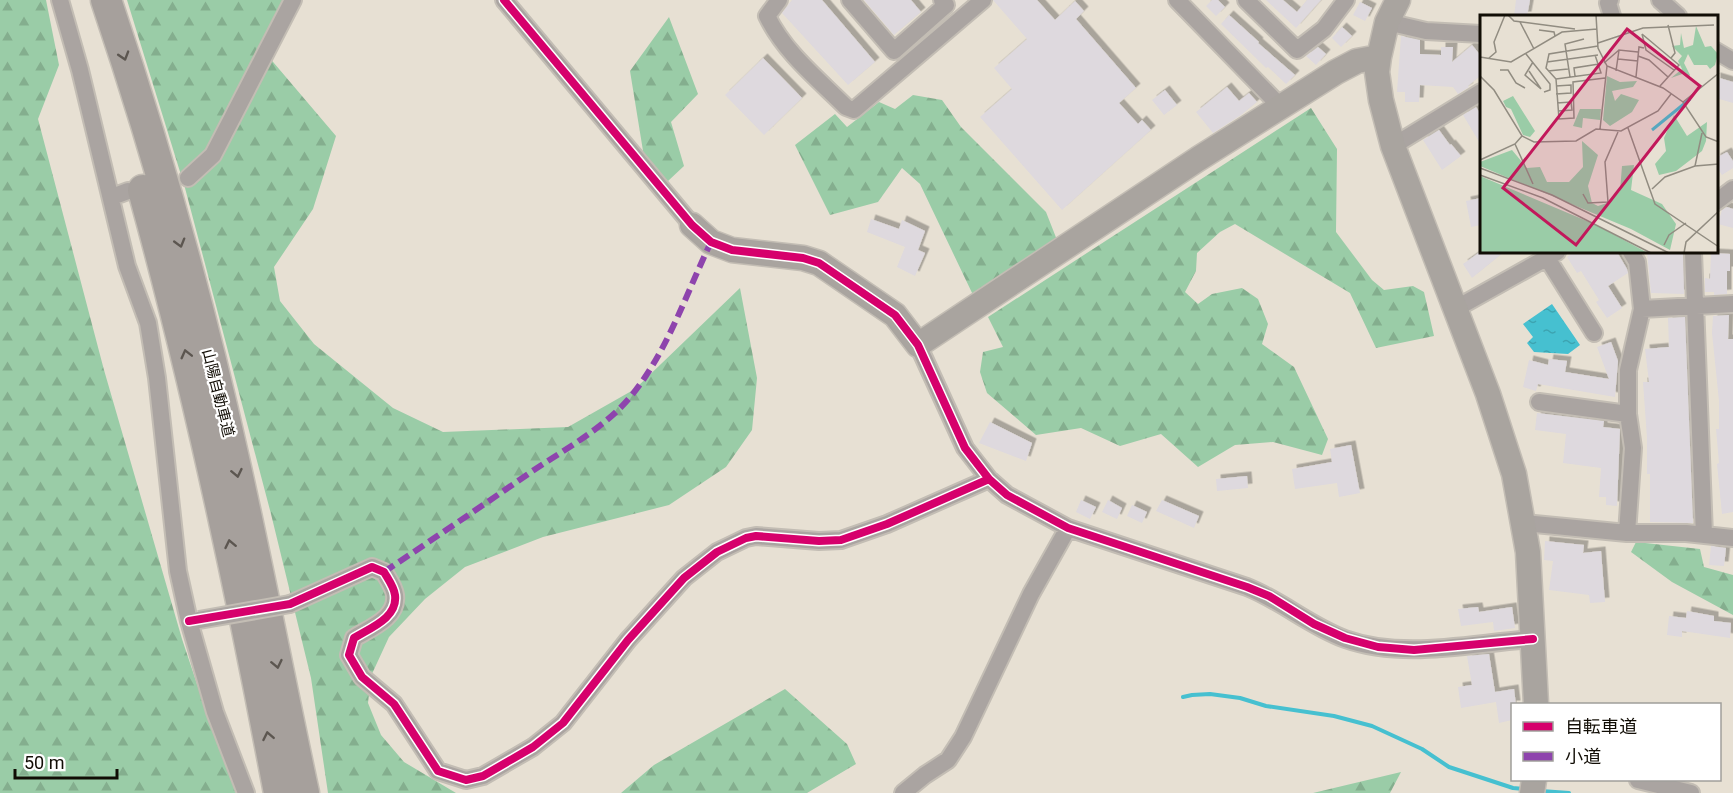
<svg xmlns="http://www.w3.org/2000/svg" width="1733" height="793" viewBox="0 0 1733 793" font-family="Roboto,'Noto Sans JP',sans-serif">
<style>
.forest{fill:url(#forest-firs)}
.water{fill:url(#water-ripples)}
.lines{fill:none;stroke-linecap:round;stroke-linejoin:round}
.stream{stroke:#46c0d0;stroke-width:4}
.building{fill:#ded9de;filter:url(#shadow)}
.street-casing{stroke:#c3bdb4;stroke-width:20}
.secondary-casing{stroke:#c3bdb4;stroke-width:27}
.highway-casing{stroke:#c3bdb4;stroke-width:33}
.street{stroke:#aaa4a1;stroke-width:16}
.secondary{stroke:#a9a49f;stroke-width:24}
.highway{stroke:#a6a09c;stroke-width:30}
.street-bridge-casing{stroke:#c3bdb4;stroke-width:20;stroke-linecap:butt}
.street-bridge{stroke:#aaa4a1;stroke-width:16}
.quiet{stroke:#8e44ad;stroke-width:6;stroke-dasharray:12 6;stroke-linecap:butt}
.cycleway-casing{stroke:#fff;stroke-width:11}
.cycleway{stroke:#d6006c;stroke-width:8}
.oneway{stroke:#5c5650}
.labels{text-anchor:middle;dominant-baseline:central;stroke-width:4.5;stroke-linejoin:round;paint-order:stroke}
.street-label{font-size:15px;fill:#110d05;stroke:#fff}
.inset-river{fill:none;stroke:#46c0d0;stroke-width:3}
.inset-road{fill:none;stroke:#918c81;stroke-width:1.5}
.view{fill:#c2185b;fill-opacity:0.15;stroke:#c2185b;stroke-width:3}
.inset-edge{fill:none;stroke:#110d05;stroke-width:3}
</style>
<defs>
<pattern id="forest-firs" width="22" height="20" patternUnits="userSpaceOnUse" patternTransform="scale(1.5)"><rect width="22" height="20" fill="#9acca7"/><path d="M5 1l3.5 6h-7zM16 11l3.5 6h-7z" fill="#84ae8e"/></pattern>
<pattern id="water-ripples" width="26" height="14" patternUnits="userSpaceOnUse" patternTransform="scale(1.5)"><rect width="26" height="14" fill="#46c0d0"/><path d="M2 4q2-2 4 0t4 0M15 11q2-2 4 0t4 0" fill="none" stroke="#3ca4b1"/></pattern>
<filter id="shadow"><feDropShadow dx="4.5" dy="-4.5" stdDeviation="0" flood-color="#0004"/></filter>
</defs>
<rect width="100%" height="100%" fill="#e7e0d3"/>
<path class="forest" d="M0,0h46l13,65 -21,54 66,251 78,269 25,75 30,79h-237z
M127,0h159l-18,56 68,80 -23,73 -39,58 6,34 34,43 79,64 50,24 125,-5 67,-38 105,-101 17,90 -5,52 -26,37 -57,38 -126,32 -78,30 -40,32 -36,38 -18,39 -3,27 13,32 23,27 52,31h-128l-17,-115 -40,-164 -86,-326z
M669,17l29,77 -27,28 13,44 -16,15 -24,-24 -14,-86z
M913,95l29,5 19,27 85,85 11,28 -83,57 -54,-113 -18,-16 -24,34 -48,13 -35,-70 40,-31 12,13 32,-25 16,7z
M1311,108l26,41 -1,83 36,48 12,10 29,-4 11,6 10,44 -58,12 -26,-55 -115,-69 -15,8 -23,21 -1,18 -11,21 13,12 14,-10 30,-6 16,11 10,25 -6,20 32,23 34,72 -6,16 -49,-13 -38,3 -37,22 -37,-33 -41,12 -39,-18 -45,7 -49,-42 -7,-21 3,-20 20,-5 -15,-30z
M1636,542l64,7 4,18 29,8v40l-61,-33 -41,-30z
M785,689l62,55 9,20 -49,29h-186l33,-28z
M1401,772l-11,21h-77z"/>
<path class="water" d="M1552,304l28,41 -12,9 -34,-2 -7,-9 6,-6 -10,-13z"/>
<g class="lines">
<path class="stream" d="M1183,697l9,-2 18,-1 30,4 26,8 68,10 38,10 50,23 27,18 64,21 11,1
M1541,791l28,2"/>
</g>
<path class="building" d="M792,0h30l53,62 -27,23 -66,-72z
M864,0h47l10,12 -27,23z
M993,0h44l18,20 20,-19 9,10 -8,8 60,69 -17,15 19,21 4,-4 9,10 -89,80 -82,-93 32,-28 -18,-21 33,-29z
M1212,0h6l7,7 -9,9 -10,-10z
M1266,0h17l14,12 10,-12h14l-25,28z
M1516,0h14l-3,16h-13z
M1360,2l12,6 -7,13 -12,-6z
M1229,15l30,27 -1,1 37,32 -9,9 -18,-17 -2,1 -45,-44z
M1342,27l10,9 -11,11 -9,-9z
M1401,36l19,4v14l21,1v-8h12l-1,15 20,-17 9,11v19l-13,11 1,1 -11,7 -5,-7 -33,-2 -1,17h-14v-10h-8z
M1318,47l8,7 -10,11 -10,-9z
M763,58l39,40 -38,37 -39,-40z
M1716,77l17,5v21l-17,-5z
M1227,87l12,14 10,-8 8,9 -16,13 -28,18 -17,-21z
M1165,90l12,15 -13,10 -12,-15z
M1476,107l5,8v30l-18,-30z
M1439,130l11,15 1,-1 10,12 -19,14 -19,-30z
M1727,152l6,9v7l-11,7 -6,-9v-8z
M1481,198v27l-10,2 -5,-26z
M1727,207l6,2v19l-15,-4 4,-14z
M871,219l28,10 3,-9 23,11 -7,19 7,3 -10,23 -18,-9 8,-20 -38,-15z
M1480,252h24l-32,26 -9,-14z
M1574,252h43l10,17 1,4 -20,13 14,22 -15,10 -11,-16 3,-2 -18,-29 -4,2 -10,-16z
M1647,252h36l1,42 -33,-1z
M1711,253l19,1v17h-3v23l-13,1v-3h-9v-14l5,1z
M1729,315l-1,24h5v173l-11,2 -5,-50 2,-1 -3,-34h3v-28l-7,-68 1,-17z
M1685,317l8,206 -43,-1v-48h-3v-36l-4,-56h6l-4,-33 24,-2 -1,-29z
M1611,342l7,19 -3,36 -77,-13 -2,7 -13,-4 6,-27 19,5 1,-6 18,2 -2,11 44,7 -12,-32z
M1537,413l67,8 -1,6 17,2 -3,77 -11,-1v-8h-7l2,-29 -38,-5 3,-29 -31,-4z
M990,422l42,21 -6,18 -47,-18z
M1351,445l9,48 -21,4 -2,-14 -42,6 -3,-20 40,-7 -2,-13z
M1247,476l1,12 -31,3 -1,-12z
M1081,500l15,7 -6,12 -14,-7z
M1108,500l14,8 -5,11 -15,-7z
M1162,500l37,16 -5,12 -38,-17z
M1132,505l15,7 -5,11 -15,-7z
M1545,541l39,4 -1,8 18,-2 4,51 -15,1 -1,-8 -40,-5 4,-29 -9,-1z
M1711,546l15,2 -2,18 -15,-1z
M1478,607l1,5 33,-5 3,21 -21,3 -1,-9 -32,4 -3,-17z
M1687,611l27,5v5l17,2 -1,15 -48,-7v6l-15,-2 2,-19 17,2z
M1489,654l6,38 19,-3 2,16h-4v15l-13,3 -3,-21 -35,6 -3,-21 14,-2 -5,-29z"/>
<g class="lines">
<defs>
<path id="street" d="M60,0l20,70 47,196 21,57 9,55 21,193 11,50 26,91 31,81
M504,0l188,225
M779,0l-12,16c18,37 51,63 79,91l8,3 129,-110
M850,0l44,51 52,-46 -4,-5
M1177,0l104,107
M1246,0l51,50 27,-21 22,-29
M1610,0l-2,3 4,13
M1660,0l18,16
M1387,22l39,9 55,3
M1716,51l17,10
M1393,146l88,-54
M188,178l25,-23 80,-155
M112,197l16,-6
M1716,202l17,-13
M1693,252l11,283
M1547,258l47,75
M1455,309l102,-57
M1642,309l91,-5
M918,345l47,103 24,31 18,16 61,33 179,59c35,14 63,39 98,52 59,21 127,4 188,0
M1539,402l89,12
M1524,523l103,10h59l47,5
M1627,533l6,-85 -5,-34v-44l14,-61 -5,-47 -6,-10
M290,604l82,-37 12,5c4,7 10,15 11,23 3,23 -25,33 -41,43l-5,17 13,22 32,27 44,67 28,9 17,-4 50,-29 30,-24 65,-83 56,-62 33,-26 29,-14 10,-2 63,5 22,-1 46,-16 102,-45
M1638,780l53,13
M903,793l22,-18 23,-15 15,-23 68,-143 37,-66"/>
<path id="secondary" d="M1398,0l-11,22 -8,35 -2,15 4,28 12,46 95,248 26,80 14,78 8,152
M692,225l19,17 21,8 71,8 16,5 76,52 23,30 280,-186 138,-87 21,-11 22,-4
M1532,793l2,-13"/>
<path id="highway" d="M106,0c51,151 94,305 128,459 25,111 46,223 70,334
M143,190c55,199 98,400 136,603"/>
</defs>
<use href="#street" class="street-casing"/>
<use href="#secondary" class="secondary-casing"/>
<use href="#highway" class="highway-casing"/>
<use href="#street" class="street"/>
<use href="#secondary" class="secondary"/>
<use href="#highway" class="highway"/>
<defs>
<path id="street-bridge" d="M199,620l91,-16"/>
</defs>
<use href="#street-bridge" class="street-bridge-casing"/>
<use href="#street-bridge" class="street-bridge"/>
<path class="quiet" d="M384,572c49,-33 98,-66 147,-100 34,-23 74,-44 101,-77 36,-45 54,-101 79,-153"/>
<defs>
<path id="cycleway" d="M504,0l188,225 19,17 21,8 71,8 16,5 76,52 23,30 47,103 24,31 18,16 61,33 179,59 22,9 45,28 31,14 33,9 36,3 119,-11
M189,621l101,-17 82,-37 12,5c4,7 10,15 11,23 3,23 -25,33 -41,43l-5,17 13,22 32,27 44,67 28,9 17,-4 50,-29 30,-24 65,-83 56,-62 33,-26 29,-14 10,-2 63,5 22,-1 46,-16 102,-45"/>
</defs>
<use href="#cycleway" class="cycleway-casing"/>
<use href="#cycleway" class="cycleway"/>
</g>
<defs><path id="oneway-chevron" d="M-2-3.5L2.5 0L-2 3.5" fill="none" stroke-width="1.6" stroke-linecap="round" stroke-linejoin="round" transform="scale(1.5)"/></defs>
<g class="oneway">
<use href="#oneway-chevron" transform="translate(124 56) rotate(73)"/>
<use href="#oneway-chevron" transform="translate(180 243) rotate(74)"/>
<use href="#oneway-chevron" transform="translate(186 354) rotate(-104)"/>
<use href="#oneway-chevron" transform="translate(237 473) rotate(78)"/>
<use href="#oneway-chevron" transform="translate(230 544) rotate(-102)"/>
<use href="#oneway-chevron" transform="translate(277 664) rotate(78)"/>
<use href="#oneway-chevron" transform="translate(268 736) rotate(-101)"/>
</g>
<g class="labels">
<g class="street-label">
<text transform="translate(218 393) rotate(76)">山陽自動車道</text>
</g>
</g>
<g transform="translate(1480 15)">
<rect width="238" height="238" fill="#e7e0d3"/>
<path d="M216,11l9,21 6,-1 7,8 -3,11 -5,4 -3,-4h-13l-6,-11 -4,9 6,12 -2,3 -3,-5 -14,5 11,-9 -4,-8 4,-5 -10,-10 8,-1 1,-12 3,15 9,-3zM127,61l13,6 17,-1 -4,6 -21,4 3,10 6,-7 18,6 -7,12 -22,14 -7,-6zM33,81l22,35 -5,6 -7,-2 -12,-26 -5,-2 -3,-6zM100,94h21l-1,11 -17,-2 -1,10 -9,-2zM194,100l13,21 20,-14 -1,19 -4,10 -26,20 -17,4 -4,-11 11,-13 -2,-13zM102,126l16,14 -10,31 4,17 6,3 12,-4 10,-11 2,-25 12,-1 -3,25 31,14 14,20 -6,26 -39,-21 -151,-63v-4l32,-12 15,18 13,-1 7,15h22l14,-15zM0,161l114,48 54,29h-168z" fill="#9acca7"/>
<path class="inset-river" d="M172,115l38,-31"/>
<path class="inset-road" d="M28,0l6,6 61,8M116,0l2,33 9,18 56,22 20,14 23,35 13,5M40,7l14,27M188,10l7,28 -4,5M59,15l15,2 1,4M162,19l37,31 -19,21M162,19l4,16 28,20M118,28l45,-15 71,-3M118,31l-49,8 -3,14 10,11 3,40 15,-1 -1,-36 32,-4M46,39l24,30v6l-6,2M158,41l11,4 19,17M0,42l31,5 51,-30 35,-3M9,43l7,-6 -2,-10 11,-27M138,44l20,2M67,47l51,-7M124,48l15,-13M20,55h8l8,13 9,5M49,56l12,18 -16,-14 8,-13M68,56l20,-2M136,56l3,-21 19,2M0,61l14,14 28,46 12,6 42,-1 20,-12 25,2 37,-20 13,-17M95,61l-1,-8 25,-4M90,62l-5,-33 19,-5M156,62l3,-30 5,1M76,64l45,-6 -6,-18M76,79l15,-1v-8l-15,1M203,87l36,-29M77,88l14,-1 1,8 -14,1M148,113l27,76 64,43M120,114l7,-63M35,129l18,40M0,145l35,-16 7,-8M215,151l7,-33M0,153l72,27 117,58M0,160l63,23 108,55M172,174l13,-12 30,-11 24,-2M103,179l5,9 20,-1 -3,-40 13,-30M184,230l5,-10 17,-12M204,238l2,-11 33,-31"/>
<path class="view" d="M147,14l73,57 -124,159 -73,-57z"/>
<rect width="238" height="238" class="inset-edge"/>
</g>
<rect x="1511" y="703" width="210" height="78" fill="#ffffff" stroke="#a09e9b" stroke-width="1.5"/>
<rect x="1523" y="722" width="30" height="9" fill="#d6006c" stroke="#a09e9b" stroke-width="1.5"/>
<text x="1565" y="733" font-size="18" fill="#110d05">自転車道</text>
<rect x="1523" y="752" width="30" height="9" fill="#8e44ad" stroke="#a09e9b" stroke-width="1.5"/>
<text x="1565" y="763" font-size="18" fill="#110d05">小道</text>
<path d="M15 769v9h102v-9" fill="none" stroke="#110d05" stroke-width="3"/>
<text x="24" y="769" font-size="18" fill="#110d05" stroke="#ffffff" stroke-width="4.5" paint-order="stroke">50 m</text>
</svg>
